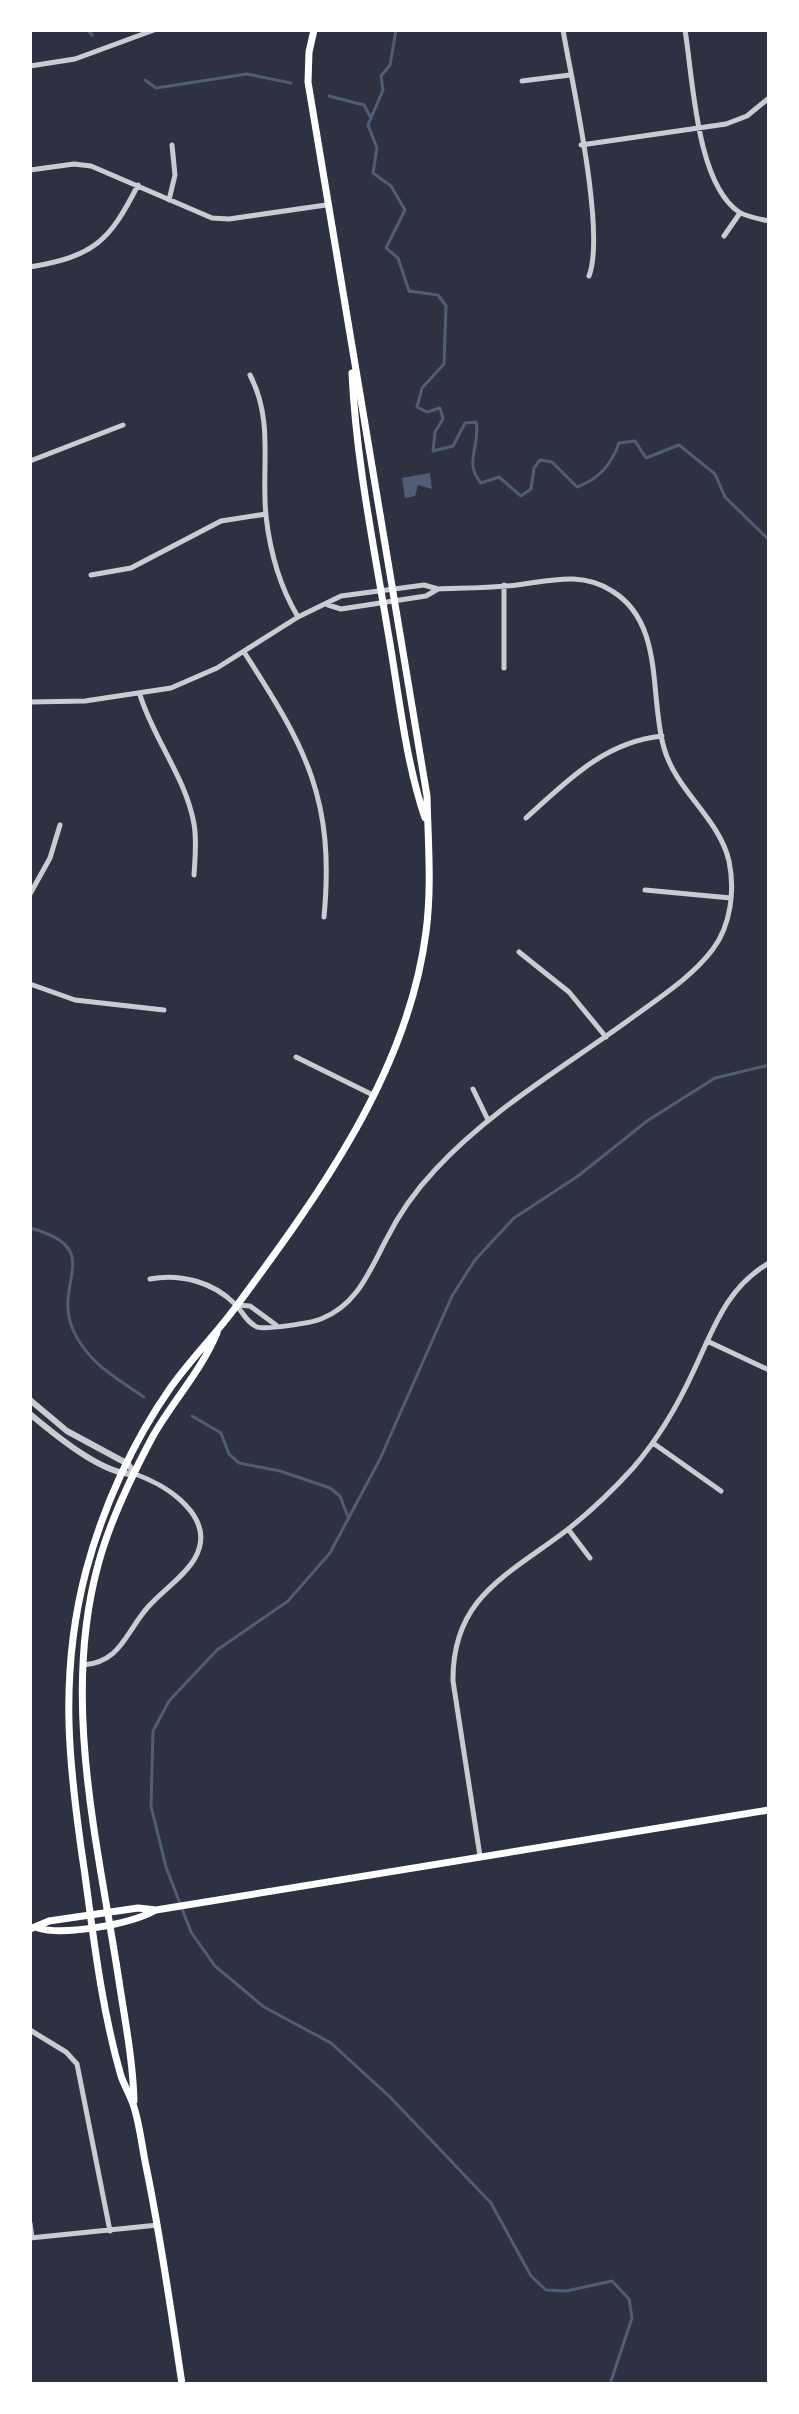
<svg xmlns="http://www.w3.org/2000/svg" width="799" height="2414" font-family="Inter,sans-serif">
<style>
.water{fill:#4f5d75}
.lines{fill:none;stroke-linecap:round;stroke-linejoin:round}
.stream{stroke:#4f5d75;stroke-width:3}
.minor{stroke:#caccd0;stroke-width:5}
.tertiary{stroke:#caccd0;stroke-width:6}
.secondary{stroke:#fff;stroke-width:7}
</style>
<rect width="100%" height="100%" fill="#2d3142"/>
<path class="water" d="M 430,473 L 432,489 L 418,485 L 415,496 L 405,498 L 402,478 Z"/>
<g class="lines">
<path class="stream" d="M 88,30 L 92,35
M 396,30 L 390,65 L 381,76 L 383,90 L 368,125 L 377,148 L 373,173 L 391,186 L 405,210 L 386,248 L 398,258 L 409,291 L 438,295 L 446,306 L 444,364 L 422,388 L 417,407 L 427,412 L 440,408 L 443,419 L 435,432 L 433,451 L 453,446 L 465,423 L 476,422 C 481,446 463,462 481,483 L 499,477 L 521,496 L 531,489 L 534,468 L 540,460 L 552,462 L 577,487 C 599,479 611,465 619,443 L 635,441 L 646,458 L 679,445 L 715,474 L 725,497 L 769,540
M 145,80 L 156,88 L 247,74 L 291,83
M 329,96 L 364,105 L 371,118
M 30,1228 C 107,1249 52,1281 73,1330 C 88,1363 116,1378 144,1397
M 192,1416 L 221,1433 L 229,1454 L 239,1463 L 280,1471 L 330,1488 L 340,1496 L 348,1517
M 610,2384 L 632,2318 L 629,2299 L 612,2281 L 566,2291 L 546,2290 L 531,2276 L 491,2203 L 391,2098 L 331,2043 L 264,2007 L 215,1966 L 191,1932 L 166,1867 L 151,1806 L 153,1731 L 169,1701 L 217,1650 L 288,1601 L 330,1553 L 380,1459 L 452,1296 L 475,1260 L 514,1218 L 578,1176 L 647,1121 L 715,1078 L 769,1065"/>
<path class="minor" d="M 563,30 C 572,83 606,232 589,276
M 685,30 C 693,78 696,183 739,212 C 747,217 760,219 769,221
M 30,66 L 75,59 L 154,30
M 522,81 L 570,75
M 581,145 L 726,124 L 747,116 L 769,98
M 30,170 L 74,164 L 91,166 L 212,218 L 229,219 L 326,205
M 169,200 L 175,175 L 172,145
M 724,236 L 740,213
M 30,267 C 94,256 109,242 138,185
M 250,375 C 274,421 261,467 266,516 C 270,552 280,587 298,617
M 30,461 L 123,425
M 91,575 L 131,568 L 221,521 L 266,514
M 504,585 L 504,668
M 328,605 L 341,609 L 426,596 L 438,589
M 244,652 C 306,748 335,799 324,917
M 140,695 C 154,740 186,778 194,824 C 197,840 195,858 194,875
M 30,702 L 85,701 L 171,688 L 217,668 L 298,617 L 341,596 L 424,585 L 438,589 C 464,588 491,588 517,585 C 550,581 581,571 612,591 C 665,623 649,697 664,748 C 676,791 719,818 729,861 C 735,890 731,925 713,949 C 692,977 660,997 633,1017 C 566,1066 491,1109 435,1170 C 416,1190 398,1216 386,1240 C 369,1272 357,1305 321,1319 C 311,1323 265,1330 257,1327 C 245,1321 244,1313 235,1304 C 213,1282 180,1273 150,1279
M 526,818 C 567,781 604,742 662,736
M 645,890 L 731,898
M 30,894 L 50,858 L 60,825
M 519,952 L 569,992 L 606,1037
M 30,984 L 75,1000 L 164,1010
M 296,1057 L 373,1095
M 473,1089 L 488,1120
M 237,1305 L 250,1306 L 276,1325
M 707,1341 L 769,1370
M 653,1443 L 721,1491
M 568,1529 L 590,1558
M 83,1665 C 121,1662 125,1633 148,1607 C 162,1591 185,1576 195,1558 C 218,1517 166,1485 135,1474
M 480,1856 L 453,1681 C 452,1597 508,1575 567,1530 C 590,1512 613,1490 633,1468 C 658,1439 678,1405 694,1370 C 714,1328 726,1288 769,1263
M 30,2030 L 66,2052 L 77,2064 L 110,2231
M 30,2223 L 32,2238
M 30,2238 L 158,2225"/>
<path class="tertiary" d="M 30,1400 L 67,1431 L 128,1464 L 135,1474
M 30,1414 C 54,1434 104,1476 135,1474"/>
<path class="secondary" d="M 352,373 C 356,460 374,547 388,632 C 399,694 405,759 425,818
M 38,1928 C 64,1936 130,1924 154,1911
M 30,1929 L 49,1921 L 138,1908 L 156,1910 L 769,1810
M 134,2101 C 133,2061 125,2021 119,1981 C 98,1844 61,1701 98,1565 C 110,1520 131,1477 153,1436 C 173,1401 201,1371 217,1333
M 182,2384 C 171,2311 161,2238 146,2166 C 142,2147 140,2126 134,2107 C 131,2097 125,2087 121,2076 C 102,2010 94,1942 85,1875 C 69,1769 58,1677 86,1571 C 103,1507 133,1441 171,1387 C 191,1359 215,1335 235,1308 C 318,1196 408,1073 426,932 C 432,886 428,842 427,796 L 308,82 L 309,52 L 314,30"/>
</g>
<rect width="799" height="2414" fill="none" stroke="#ffffff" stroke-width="64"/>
</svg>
